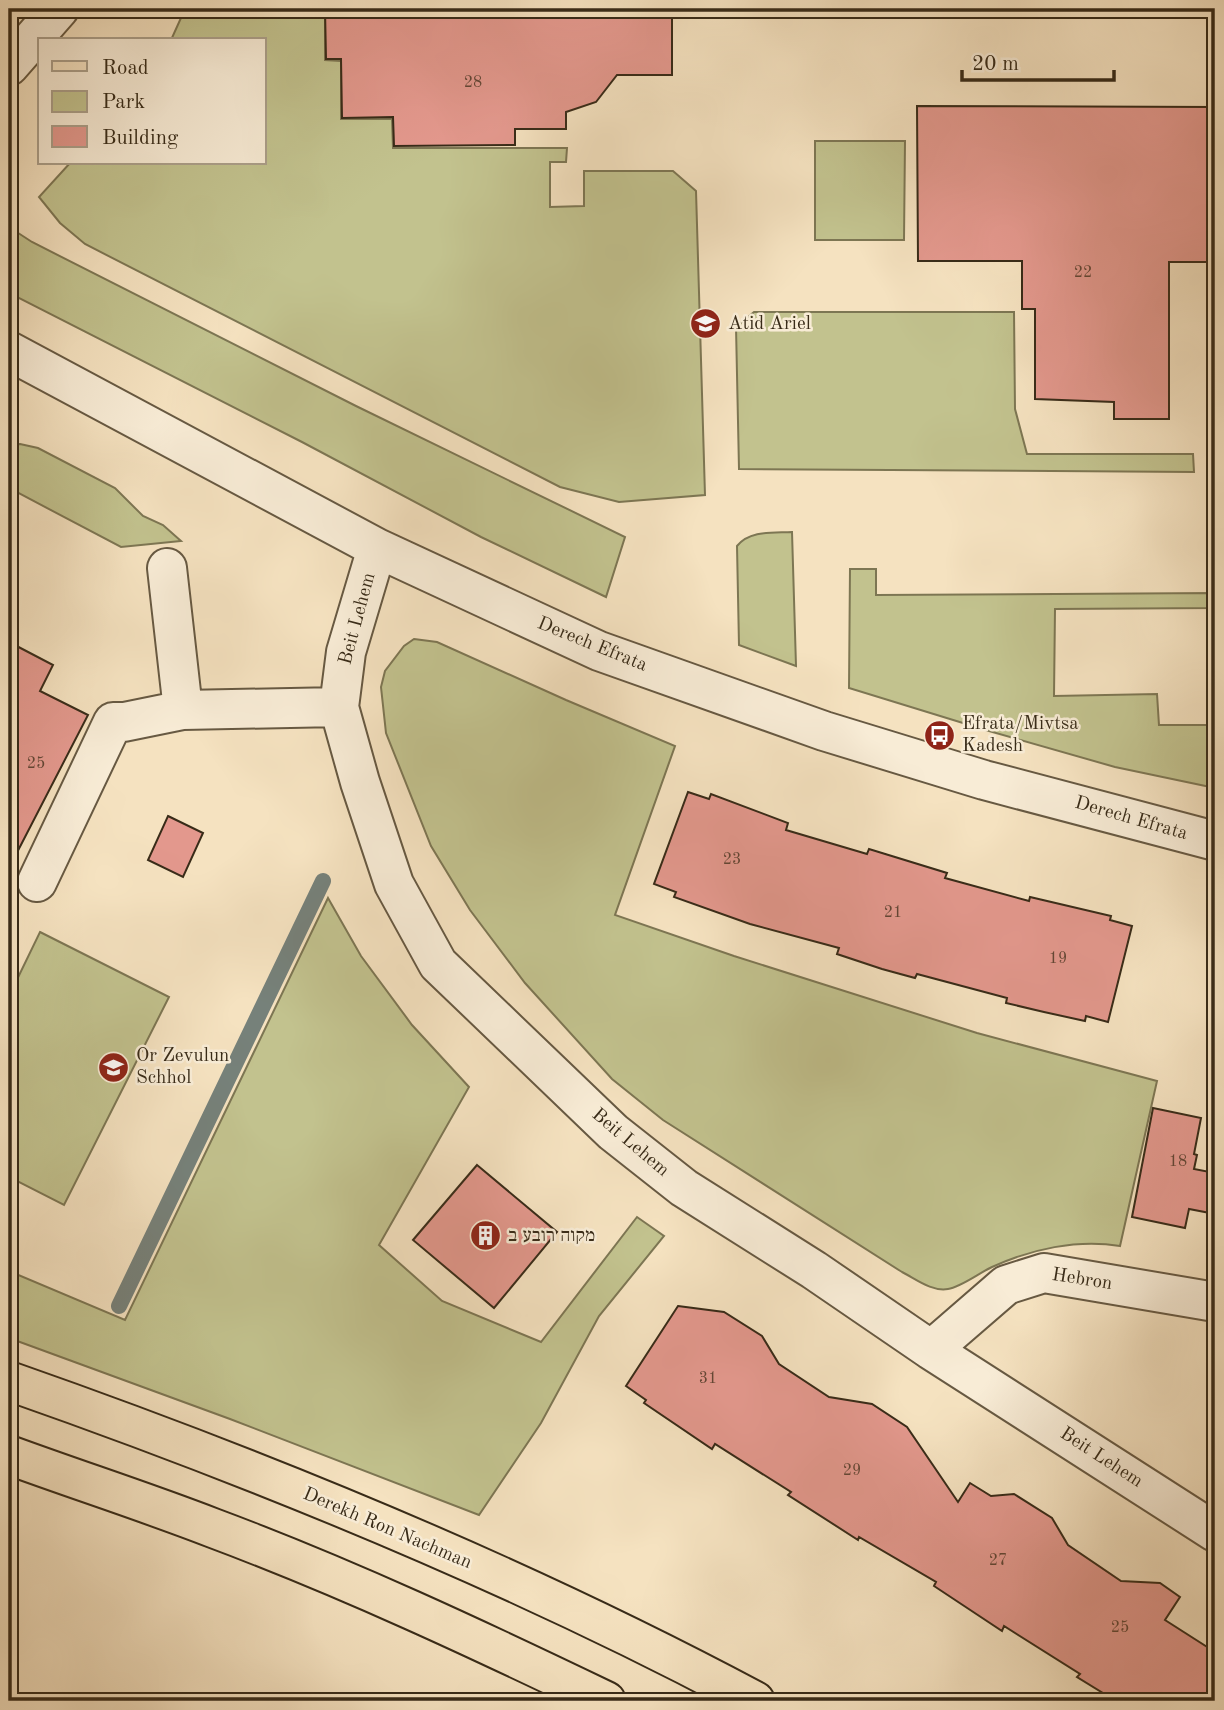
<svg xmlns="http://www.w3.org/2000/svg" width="1224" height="1710" font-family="'Old Standard TT','Frank Ruhl Libre',serif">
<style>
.green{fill:#c2c28e;stroke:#7d7653;stroke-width:2}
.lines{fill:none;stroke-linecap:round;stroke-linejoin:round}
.stream{stroke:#76817a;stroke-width:16}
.building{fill:#e3988d;stroke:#382b18;stroke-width:2}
.minor-casing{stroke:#675942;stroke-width:42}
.major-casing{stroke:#382b18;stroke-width:42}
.minor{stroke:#f8ecd6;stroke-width:38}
.major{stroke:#f5e2c0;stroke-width:38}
.labels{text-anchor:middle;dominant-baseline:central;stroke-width:5;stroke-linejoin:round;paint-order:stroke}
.number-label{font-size:16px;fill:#634635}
.poi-label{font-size:19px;fill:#382b18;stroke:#f8ecd6;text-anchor:start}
.street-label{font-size:19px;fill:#382b18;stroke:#f8ecd6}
</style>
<rect width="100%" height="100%" fill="#f5e2c0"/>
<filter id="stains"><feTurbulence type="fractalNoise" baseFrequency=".00286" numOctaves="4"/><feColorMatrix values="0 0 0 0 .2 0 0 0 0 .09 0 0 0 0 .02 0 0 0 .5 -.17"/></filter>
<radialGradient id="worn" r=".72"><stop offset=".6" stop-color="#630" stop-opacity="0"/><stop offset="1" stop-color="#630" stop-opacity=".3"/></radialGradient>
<path class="green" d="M 185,9 L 325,9 L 325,60 L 341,61 L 341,119 L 392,119 L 393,148 L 567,148 L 566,162 L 550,162 L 550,207 L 584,206 L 584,171 L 673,171 L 696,191 L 705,495 L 619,502 L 560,487 L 85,244 L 60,223 L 39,197 L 70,163 L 264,163 L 264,40 L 171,40 Z
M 815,141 L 905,141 L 904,240 L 815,240 Z
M 9,227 L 32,242 L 356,406 L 625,537 L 606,597 L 481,537 L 302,442 L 9,293 Z
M 754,312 L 1014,312 L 1015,409 L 1027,454 L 1193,454 L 1194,472 L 739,469 L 736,327 Z
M 20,444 L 38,448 L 115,488 L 143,516 L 163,525 L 181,541 L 121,547 L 9,488 L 9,445 Z
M 792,532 L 796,666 L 739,645 L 737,546 C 750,530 773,533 792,532 Z
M 850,569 L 876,569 L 876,595 L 1215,593 L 1215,608 L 1055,609 L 1054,696 L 1157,694 L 1159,725 L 1215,725 L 1215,788 L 1115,767 L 989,731 L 849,688 Z
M 414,639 L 437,642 L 566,700 L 675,746 L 615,915 L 734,956 L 977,1033 L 1157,1081 L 1120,1246 C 1077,1239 1031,1249 992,1267 C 979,1273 961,1287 948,1289 C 932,1292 916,1279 902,1272 L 663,1120 L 612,1079 L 525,983 L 470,910 L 431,846 L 386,733 L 381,687 L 385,671 L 404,646 Z
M 328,898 L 361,956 L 412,1025 L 469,1087 L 379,1245 L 442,1301 L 541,1342 L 637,1217 L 664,1236 L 599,1316 L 541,1423 L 479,1515 L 230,1419 L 9,1338 L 9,1271 L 125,1320 Z
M 40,932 L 169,997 L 64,1205 L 9,1177 L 9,996 Z"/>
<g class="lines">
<path class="stream" d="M 119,1306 L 323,881"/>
</g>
<path class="building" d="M 325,9 L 672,9 L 672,75 L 617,75 L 596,102 L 566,112 L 566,129 L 515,129 L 515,145 L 394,146 L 393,117 L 342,118 L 341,59 L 326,59 Z
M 917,106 L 1215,107 L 1215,262 L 1169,262 L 1169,419 L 1114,419 L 1114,402 L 1035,399 L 1035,309 L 1022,309 L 1022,261 L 918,261 Z
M 9,642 L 53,665 L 40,691 L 88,715 L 9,868 Z
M 688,792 L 709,799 L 711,794 L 788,823 L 786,830 L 867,854 L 869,849 L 947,873 L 945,878 L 1029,901 L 1030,897 L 1111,916 L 1110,920 L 1132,926 L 1108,1022 L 1086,1016 L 1085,1021 L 1044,1012 L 1006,1003 L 1007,998 L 917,974 L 915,978 L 882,969 L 837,954 L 839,948 L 750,924 L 674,897 L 676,892 L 654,884 Z
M 168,816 L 203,833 L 183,877 L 148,860 Z
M 1153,1108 L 1201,1118 L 1194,1154 L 1197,1155 L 1194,1169 L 1215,1173 L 1215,1214 L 1189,1209 L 1185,1228 L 1132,1217 Z
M 477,1165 L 557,1232 L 494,1308 L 413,1240 Z
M 678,1306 L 724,1312 L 762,1336 L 779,1364 L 829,1397 L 872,1404 L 907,1427 L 958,1502 L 970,1483 L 991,1496 L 1014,1494 L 1052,1518 L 1068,1545 L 1121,1581 L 1160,1583 L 1180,1597 L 1165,1620 L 1215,1652 L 1215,1701 L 1116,1701 L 1077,1677 L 1080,1674 L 1004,1626 L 1002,1631 L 934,1586 L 936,1582 L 859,1537 L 858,1540 L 788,1495 L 791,1492 L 715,1444 L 712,1449 L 644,1403 L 646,1400 L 626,1386 Z"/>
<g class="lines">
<defs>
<path id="minor" d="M 9,66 L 59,9
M 9,351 L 377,548 L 599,651 L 824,731 L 984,780 L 1215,841
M 377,548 L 346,652 L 339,707 L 360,782 L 394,884 L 438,964 L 613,1132 L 684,1188 L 814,1270 L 931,1350 L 1215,1532
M 167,568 L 183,710
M 37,882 L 113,722 L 124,722 L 183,710 L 339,707
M 931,1350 L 1006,1285 L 1044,1273 L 1215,1302"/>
<path id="major" d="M 9,1381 C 263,1470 517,1574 755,1701
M 9,1455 C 77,1480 146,1502 213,1528 C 347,1578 477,1639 606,1701"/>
</defs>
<use href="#minor" class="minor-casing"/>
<use href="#major" class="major-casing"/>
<use href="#minor" class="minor"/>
<use href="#major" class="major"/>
</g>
<defs>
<symbol id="school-disc" viewBox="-11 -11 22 22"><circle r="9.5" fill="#8f2418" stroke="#f8ecd6"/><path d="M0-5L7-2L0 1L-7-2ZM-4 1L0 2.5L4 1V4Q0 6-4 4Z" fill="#fff"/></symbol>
<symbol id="bus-disc" viewBox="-11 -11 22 22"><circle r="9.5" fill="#8f2418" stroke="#f8ecd6"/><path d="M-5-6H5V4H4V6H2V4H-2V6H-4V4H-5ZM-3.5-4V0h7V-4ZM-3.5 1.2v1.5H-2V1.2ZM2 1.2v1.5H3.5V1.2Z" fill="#fff"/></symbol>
<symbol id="building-disc" viewBox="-11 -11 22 22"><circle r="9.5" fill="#8f2418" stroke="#f8ecd6"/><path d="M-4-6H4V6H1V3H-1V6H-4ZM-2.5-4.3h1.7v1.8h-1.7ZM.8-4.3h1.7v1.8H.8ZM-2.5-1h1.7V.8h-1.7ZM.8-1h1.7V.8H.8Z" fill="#fff"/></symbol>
</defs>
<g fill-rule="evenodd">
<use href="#school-disc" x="688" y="306" width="35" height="35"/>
<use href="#bus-disc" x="922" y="718" width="35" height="35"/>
<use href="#school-disc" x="96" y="1050" width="35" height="35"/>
<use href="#building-disc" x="468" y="1218" width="35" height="35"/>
</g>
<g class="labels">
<g class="number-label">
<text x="473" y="83">28</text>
<text x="1083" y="273">22</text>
<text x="36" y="764">25</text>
<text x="732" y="860">23</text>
<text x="893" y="913">21</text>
<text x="1058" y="959">19</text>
<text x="1178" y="1162">18</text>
<text x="708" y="1379">31</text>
<text x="852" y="1471">29</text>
<text x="998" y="1561">27</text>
<text x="1120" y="1628">25</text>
</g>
<g class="poi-label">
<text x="728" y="324">Atid Ariel</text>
<text x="962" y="724">Efrata/Mivtsa<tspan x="962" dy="22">Kadesh</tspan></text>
<text x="136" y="1056">Or Zevulun<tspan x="136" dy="22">Schhol</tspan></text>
<text x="508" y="1236">מקוה רובע ב</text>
</g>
<g class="street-label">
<text transform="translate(358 619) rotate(-75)">Beit Lehem</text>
<text transform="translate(592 645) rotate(22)">Derech Efrata</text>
<text transform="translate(1131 819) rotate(16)">Derech Efrata</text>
<text transform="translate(630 1143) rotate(40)">Beit Lehem</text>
<text transform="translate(1082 1280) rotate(9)">Hebron</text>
<text transform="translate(1101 1458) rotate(33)">Beit Lehem</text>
<text transform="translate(387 1529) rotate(23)">Derekh Ron Nachman</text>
</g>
</g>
<rect width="1224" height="1710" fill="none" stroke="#f5e2c0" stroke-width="35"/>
<rect x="10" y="10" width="1203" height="1689" fill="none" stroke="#382b18" stroke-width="3.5"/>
<rect x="18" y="18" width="1189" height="1675" fill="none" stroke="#382b18" stroke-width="2"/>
<rect x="38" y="38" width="228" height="126" fill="#f8ecd6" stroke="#ab9f8a" stroke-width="2"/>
<rect x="52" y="61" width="35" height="10" fill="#f5e2c0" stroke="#ab9f8a" stroke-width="2"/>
<text x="102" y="74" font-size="21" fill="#382b18">Road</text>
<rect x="52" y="91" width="35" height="21" fill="#c2c28e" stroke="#ab9f8a" stroke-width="2"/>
<text x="102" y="108" font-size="21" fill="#382b18">Park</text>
<rect x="52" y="126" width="35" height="21" fill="#e3988d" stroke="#ab9f8a" stroke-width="2"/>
<text x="102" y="144" font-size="21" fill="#382b18">Building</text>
<path d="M962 70v10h152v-10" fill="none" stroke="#382b18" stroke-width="3.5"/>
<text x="972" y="70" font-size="21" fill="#382b18" stroke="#f8ecd6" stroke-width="5" paint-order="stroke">20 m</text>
<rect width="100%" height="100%" filter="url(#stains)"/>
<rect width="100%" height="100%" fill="url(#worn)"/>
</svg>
